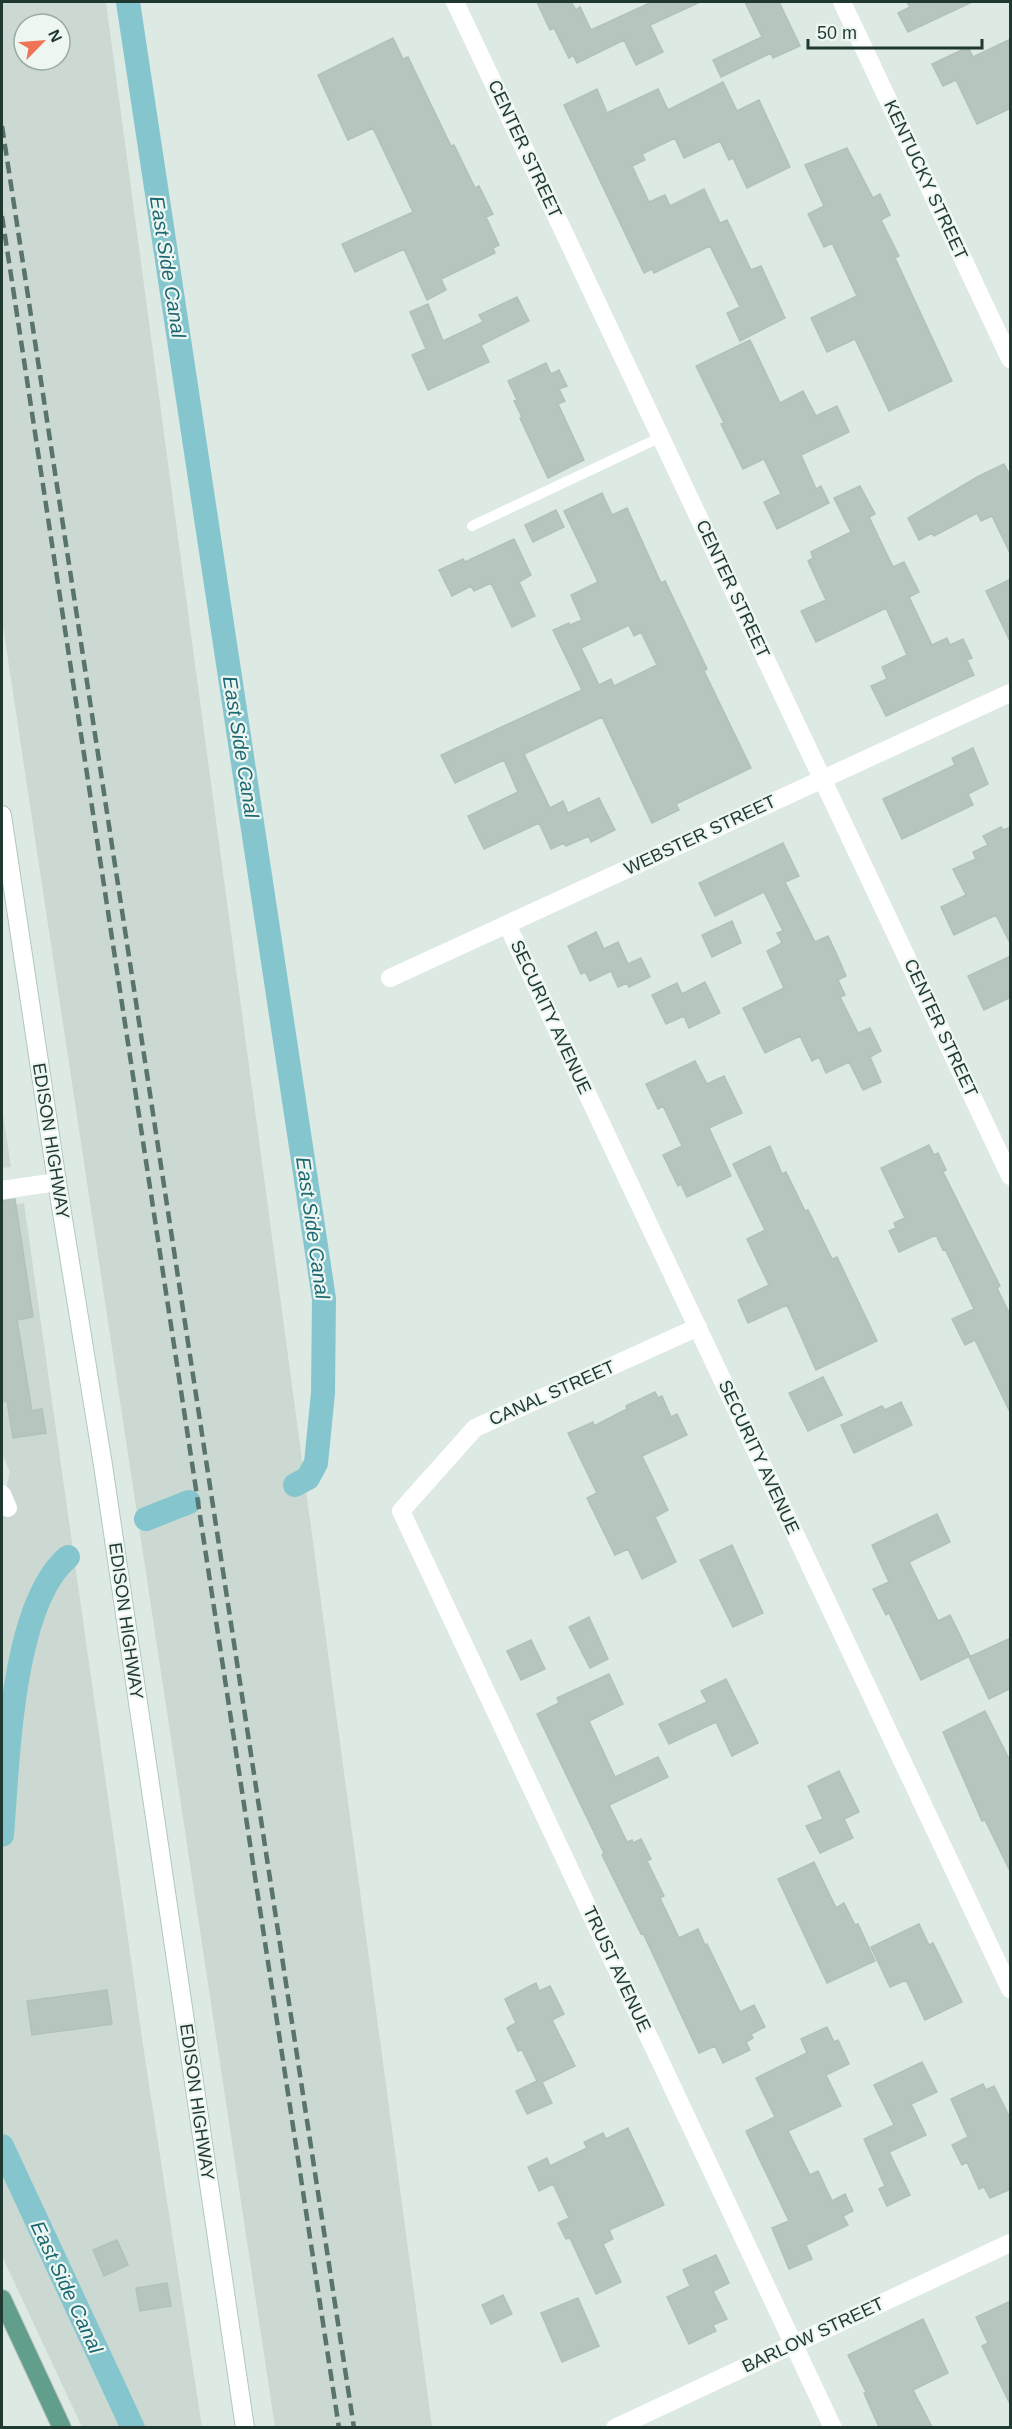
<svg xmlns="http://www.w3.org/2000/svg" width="1012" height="2429" font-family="Arial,sans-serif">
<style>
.built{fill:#ccd9d2;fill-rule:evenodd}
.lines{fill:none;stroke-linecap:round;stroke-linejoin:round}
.canal{stroke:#85c6ce;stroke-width:24}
.building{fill:#b6c6bf;stroke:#b0c2ba;stroke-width:1.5;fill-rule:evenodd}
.secondary-casing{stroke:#b1c8bf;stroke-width:20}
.primary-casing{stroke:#bcc3c1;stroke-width:20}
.lane{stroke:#fff;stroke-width:10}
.street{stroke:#fff;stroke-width:18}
.secondary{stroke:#fff;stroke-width:18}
.primary{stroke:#629e8c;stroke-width:18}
.rail{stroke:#59746c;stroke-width:4.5;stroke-dasharray:12 6;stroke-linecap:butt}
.labels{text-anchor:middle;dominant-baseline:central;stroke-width:4.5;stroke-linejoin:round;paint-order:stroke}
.street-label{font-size:18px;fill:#1f3830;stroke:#edf6f1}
.water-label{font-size:20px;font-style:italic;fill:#1c6872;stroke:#edf6f1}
</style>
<rect width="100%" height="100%" fill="#dde9e3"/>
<path class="built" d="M 2,2 L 106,2 L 432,2427 L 275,2427 L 2,620 ZM 24,24 L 60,24 L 60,60 L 24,60 Z
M 2,1107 L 11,1167 L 2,1168 Z
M 24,1203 L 144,2052 L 202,2427 L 82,2427 L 2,2256 L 2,1506 L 10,1472 L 2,1454 L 2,1207 Z"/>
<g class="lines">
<path class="canal" d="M 128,2 L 324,1299 L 323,1393 L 316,1463 L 308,1478 L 295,1485
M 146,1519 L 189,1502
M 2,1835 C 8,1763 11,1605 68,1557
M 2,2146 L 133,2428"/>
</g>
<path class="building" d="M 537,2 L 571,2 L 576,10 L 580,7 L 591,30 L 652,2 L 700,2 L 650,25 L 663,52 L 636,65 L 624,40 L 577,63 L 573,55 L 569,58 L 554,28 L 550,30 Z
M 745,2 L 779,2 L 800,46 L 773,58 L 771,53 L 721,77 L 713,60 L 762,37 Z
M 907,2 L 972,2 L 908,32 L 898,13 L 910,7 Z
M 393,38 L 403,59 L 408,57 L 451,146 L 454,145 L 475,188 L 479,186 L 493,214 L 486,217 L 499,245 L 493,248 L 495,253 L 441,279 L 446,290 L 427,300 L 404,249 L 355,272 L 342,244 L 413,212 L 373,128 L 348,140 L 318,75 Z
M 1011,39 L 1011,108 L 977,124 L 956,80 L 943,86 L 932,64 L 968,47 L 973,57 Z
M 723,82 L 737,111 L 759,100 L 790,167 L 747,188 L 733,158 L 729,160 L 720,141 L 684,158 L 675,138 L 642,154 L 645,160 L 632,166 L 649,202 L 665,195 L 670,206 L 704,189 L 720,223 L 727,220 L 751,270 L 761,266 L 785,318 L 740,341 L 727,313 L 740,307 L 710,246 L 654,273 L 652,269 L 644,273 L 564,105 L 597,89 L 607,113 L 658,89 L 668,110 Z
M 847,148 L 873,198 L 880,194 L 890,215 L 881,220 L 899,256 L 895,258 L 952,381 L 889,411 L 855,339 L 827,352 L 811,318 L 857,296 L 832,243 L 824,247 L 808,214 L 824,206 L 805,165 Z
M 517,297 L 529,321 L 481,345 L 489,362 L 428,390 L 412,355 L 426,349 L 410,312 L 428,304 L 443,341 L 483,322 L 479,315 Z
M 750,340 L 780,403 L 803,391 L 816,416 L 837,406 L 849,432 L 801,455 L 816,489 L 821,486 L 829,503 L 777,529 L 764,502 L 781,494 L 764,459 L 743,469 L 721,424 L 724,423 L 696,366 Z
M 546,363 L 551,374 L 559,370 L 567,386 L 559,389 L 565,401 L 558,404 L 584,460 L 548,478 L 520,418 L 522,417 L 514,401 L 517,400 L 508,381 Z
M 1004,464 L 1011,477 L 1011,555 L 992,516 L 981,521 L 977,513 L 934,536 L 932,533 L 919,540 L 908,518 L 979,476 Z
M 860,486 L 875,514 L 869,517 L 893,567 L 904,562 L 919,592 L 909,597 L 932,645 L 947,638 L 950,645 L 963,639 L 972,658 L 967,660 L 974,675 L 886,716 L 871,686 L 887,679 L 882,667 L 907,655 L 886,608 L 816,642 L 801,611 L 826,600 L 808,561 L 813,558 L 811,552 L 851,532 L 834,498 Z
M 602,493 L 612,515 L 627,508 L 661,583 L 665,581 L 707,669 L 704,671 L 751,768 L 676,804 L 679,810 L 652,823 L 602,717 L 524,754 L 550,808 L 563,801 L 568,813 L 599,798 L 615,830 L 591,842 L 589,836 L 566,846 L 564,843 L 551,849 L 539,823 L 484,849 L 468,816 L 518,792 L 504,760 L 455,783 L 441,755 L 582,690 L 553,630 L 569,623 L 570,625 L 582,620 L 571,595 L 598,582 L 564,511 ZM 629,625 L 634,636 L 641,632 L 657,665 L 614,686 L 611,679 L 599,685 L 581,648 Z
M 556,510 L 564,527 L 533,542 L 525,525 Z
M 514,539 L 531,575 L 519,582 L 535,616 L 512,627 L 491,583 L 474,591 L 471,586 L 452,596 L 439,570 L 463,559 L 465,562 Z
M 1011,579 L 1011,643 L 986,591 Z
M 973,748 L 988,784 L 968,794 L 973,805 L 902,839 L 883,799 L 955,765 L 952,758 Z
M 1001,827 L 1003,830 L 1011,827 L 1011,945 L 996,915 L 954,935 L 941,907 L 966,895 L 953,869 L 976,859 L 973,852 L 988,845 L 983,836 Z
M 783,843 L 799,876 L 785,882 L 815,942 L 828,936 L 837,955 L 846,976 L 838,980 L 845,995 L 840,997 L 858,1033 L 870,1028 L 881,1051 L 870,1057 L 881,1082 L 863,1090 L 849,1062 L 826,1073 L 819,1057 L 812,1061 L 800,1036 L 765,1053 L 743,1008 L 784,988 L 767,951 L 782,943 L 777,933 L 783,931 L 764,892 L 715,916 L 699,883 Z
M 732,921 L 741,943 L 712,957 L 702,935 Z
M 596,932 L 604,949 L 618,942 L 628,964 L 641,958 L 650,977 L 629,987 L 627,983 L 618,987 L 611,971 L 590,981 L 585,972 L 581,974 L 568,946 Z
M 1011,956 L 1011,997 L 984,1010 L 968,976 Z
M 705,982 L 720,1013 L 689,1028 L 684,1016 L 666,1024 L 652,995 L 677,983 L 682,994 Z
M 695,1061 L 707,1084 L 724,1076 L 742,1113 L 709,1128 L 731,1176 L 687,1197 L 681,1184 L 678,1186 L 663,1155 L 682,1146 L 663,1106 L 658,1109 L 646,1084 Z
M 929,1145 L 934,1155 L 938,1153 L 946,1170 L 943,1172 L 1000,1286 L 997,1288 L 1011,1317 L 1011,1414 L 975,1340 L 965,1345 L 952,1319 L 974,1309 L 945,1249 L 943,1250 L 936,1235 L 899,1252 L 889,1231 L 896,1228 L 894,1223 L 905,1218 L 881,1168 Z
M 770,1146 L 782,1174 L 786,1172 L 805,1211 L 808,1210 L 832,1259 L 837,1257 L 877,1341 L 816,1370 L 787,1305 L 748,1323 L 738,1300 L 769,1285 L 747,1239 L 765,1230 L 733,1164 Z
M 15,1199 L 33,1317 L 17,1320 L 32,1411 L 42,1409 L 46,1433 L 13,1438 L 7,1401 L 2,1402 L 2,1201 Z
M 823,1377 L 842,1415 L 808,1431 L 789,1393 Z
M 655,1392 L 658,1398 L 662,1396 L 671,1417 L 677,1414 L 687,1435 L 642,1456 L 668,1510 L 655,1517 L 676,1562 L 642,1579 L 628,1549 L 615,1555 L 587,1498 L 597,1493 L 568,1433 L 593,1422 L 594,1426 L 627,1409 L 626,1406 Z
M 901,1402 L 912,1425 L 854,1453 L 841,1425 L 882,1406 L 885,1410 Z
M 937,1514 L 950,1542 L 909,1562 L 938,1621 L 950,1615 L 970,1656 L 921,1680 L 889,1613 L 886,1615 L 873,1589 L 889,1582 L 872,1545 Z
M 732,1545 L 763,1613 L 733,1627 L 700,1560 Z
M 589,1617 L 608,1659 L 590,1668 L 569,1627 Z
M 1011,1638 L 1011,1688 L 989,1699 L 969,1657 Z
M 531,1640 L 545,1669 L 521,1680 L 507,1651 Z
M 609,1674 L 623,1704 L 589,1721 L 615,1777 L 658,1757 L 668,1777 L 609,1805 L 627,1842 L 632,1840 L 633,1843 L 641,1839 L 651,1859 L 647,1861 L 664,1896 L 660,1898 L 679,1938 L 698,1929 L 705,1945 L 707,1944 L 740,2012 L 754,2005 L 765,2027 L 751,2034 L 753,2038 L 746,2042 L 750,2050 L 723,2063 L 715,2046 L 699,2053 L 643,1933 L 641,1934 L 602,1855 L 604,1853 L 537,1714 L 559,1703 L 557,1698 Z
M 726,1679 L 758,1743 L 732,1756 L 716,1722 L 669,1744 L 659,1724 L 707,1702 L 701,1691 Z
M 985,1711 L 1011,1763 L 1011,1873 L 985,1820 L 982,1821 L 943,1732 Z
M 839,1771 L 859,1812 L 844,1819 L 853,1838 L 820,1853 L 806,1826 L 823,1819 L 808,1786 Z
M 814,1862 L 836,1908 L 844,1903 L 855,1925 L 858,1924 L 875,1961 L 827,1983 L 778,1879 Z
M 919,1924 L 929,1945 L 933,1943 L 962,2002 L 925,2020 L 906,1980 L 890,1987 L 871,1947 Z
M 536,1983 L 539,1991 L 550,1986 L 564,2014 L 552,2020 L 575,2066 L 542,2082 L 552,2103 L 527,2114 L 516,2091 L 537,2081 L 522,2050 L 518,2051 L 507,2028 L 516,2023 L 505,1999 Z
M 107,1990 L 112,2024 L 32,2035 L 27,2001 Z
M 827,2027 L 834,2042 L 838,2040 L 849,2064 L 826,2075 L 841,2106 L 788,2131 L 810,2175 L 818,2171 L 832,2201 L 845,2194 L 853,2211 L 843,2216 L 848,2225 L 806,2245 L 812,2259 L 789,2269 L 772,2228 L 789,2221 L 746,2131 L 775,2117 L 756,2078 L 807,2053 L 801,2039 Z
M 922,2062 L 937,2092 L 911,2104 L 926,2135 L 889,2152 L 910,2195 L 887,2206 L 879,2189 L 885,2186 L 864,2139 L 894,2125 L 874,2085 Z
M 983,2084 L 986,2090 L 994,2086 L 1011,2120 L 1011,2189 L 990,2198 L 984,2187 L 979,2189 L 967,2162 L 962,2165 L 952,2145 L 968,2137 L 951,2099 Z
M 628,2128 L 664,2205 L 609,2230 L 613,2239 L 603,2244 L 621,2282 L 596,2294 L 570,2238 L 566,2239 L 558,2223 L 569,2218 L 553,2184 L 539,2191 L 528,2167 L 547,2158 L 550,2166 L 587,2148 L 584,2142 L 603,2133 L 606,2139 Z
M 117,2240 L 128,2265 L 104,2276 L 93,2250 Z
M 716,2255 L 729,2283 L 713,2291 L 727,2319 L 713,2325 L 716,2331 L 689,2344 L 667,2297 L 690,2286 L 683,2270 Z
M 167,2283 L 171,2306 L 140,2311 L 136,2288 Z
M 503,2295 L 512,2314 L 491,2324 L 482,2305 Z
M 578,2298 L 599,2346 L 562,2362 L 541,2313 Z
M 1011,2301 L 1011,2406 L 982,2346 L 988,2343 L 976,2317 Z
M 923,2319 L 948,2373 L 913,2390 L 932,2427 L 879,2427 L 864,2393 L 866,2392 L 848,2355 Z"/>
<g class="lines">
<defs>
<path id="secondary" d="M 2,815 L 57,1182 L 103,1465 L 245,2428"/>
<path id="primary" d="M 2,2299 L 62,2428"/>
</defs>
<use href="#secondary" class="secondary-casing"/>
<use href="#primary" class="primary-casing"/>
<path class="lane" d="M 472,526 L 661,437"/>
<path class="street" d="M 455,2 L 1010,1176
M 842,2 L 1010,359
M 507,924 L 1010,1989
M 390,978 L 1010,693
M 2,1190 L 57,1182
M 698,1327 L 475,1428 L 401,1511 L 833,2428
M 2,1494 L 8,1508
M 615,2428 L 1010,2243"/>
<use href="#secondary" class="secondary"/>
<use href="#primary" class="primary"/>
<path class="rail" d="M 2,126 L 354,2428
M 2,216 L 339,2428"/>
</g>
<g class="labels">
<g class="street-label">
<text transform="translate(525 149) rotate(65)">CENTER STREET</text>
<text transform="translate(926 180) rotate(65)">KENTUCKY STREET</text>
<text transform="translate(733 589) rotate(65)">CENTER STREET</text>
<text transform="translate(700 835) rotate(-25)">WEBSTER STREET</text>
<text transform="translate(551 1017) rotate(65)">SECURITY AVENUE</text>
<text transform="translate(941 1028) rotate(65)">CENTER STREET</text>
<text transform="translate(51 1141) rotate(81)">EDISON HIGHWAY</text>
<text transform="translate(552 1393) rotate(-24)">CANAL STREET</text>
<text transform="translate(759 1457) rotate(65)">SECURITY AVENUE</text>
<text transform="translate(126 1621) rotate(82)">EDISON HIGHWAY</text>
<text transform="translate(617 1969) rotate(65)">TRUST AVENUE</text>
<text transform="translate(197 2102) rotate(82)">EDISON HIGHWAY</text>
<text transform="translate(813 2335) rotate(-25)">BARLOW STREET</text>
</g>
<g class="water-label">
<text transform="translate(168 267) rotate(81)">East Side Canal</text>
<text transform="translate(241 747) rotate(81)">East Side Canal</text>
<text transform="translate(313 1228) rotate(82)">East Side Canal</text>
<text transform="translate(67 2287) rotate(65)">East Side Canal</text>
</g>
</g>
<rect width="1012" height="2429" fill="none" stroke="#1f3830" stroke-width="6"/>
<g transform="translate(42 42) rotate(65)"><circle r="28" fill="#edf6f1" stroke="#9baaa4" stroke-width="1.5"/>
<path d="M0-4.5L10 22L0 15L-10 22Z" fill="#ef7455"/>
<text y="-9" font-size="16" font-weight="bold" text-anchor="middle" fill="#1f3830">N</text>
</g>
<path d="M808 39v9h174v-9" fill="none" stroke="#1f3830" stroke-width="3"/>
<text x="817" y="39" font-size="18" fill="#1f3830" stroke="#edf6f1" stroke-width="4.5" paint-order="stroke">50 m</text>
</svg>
